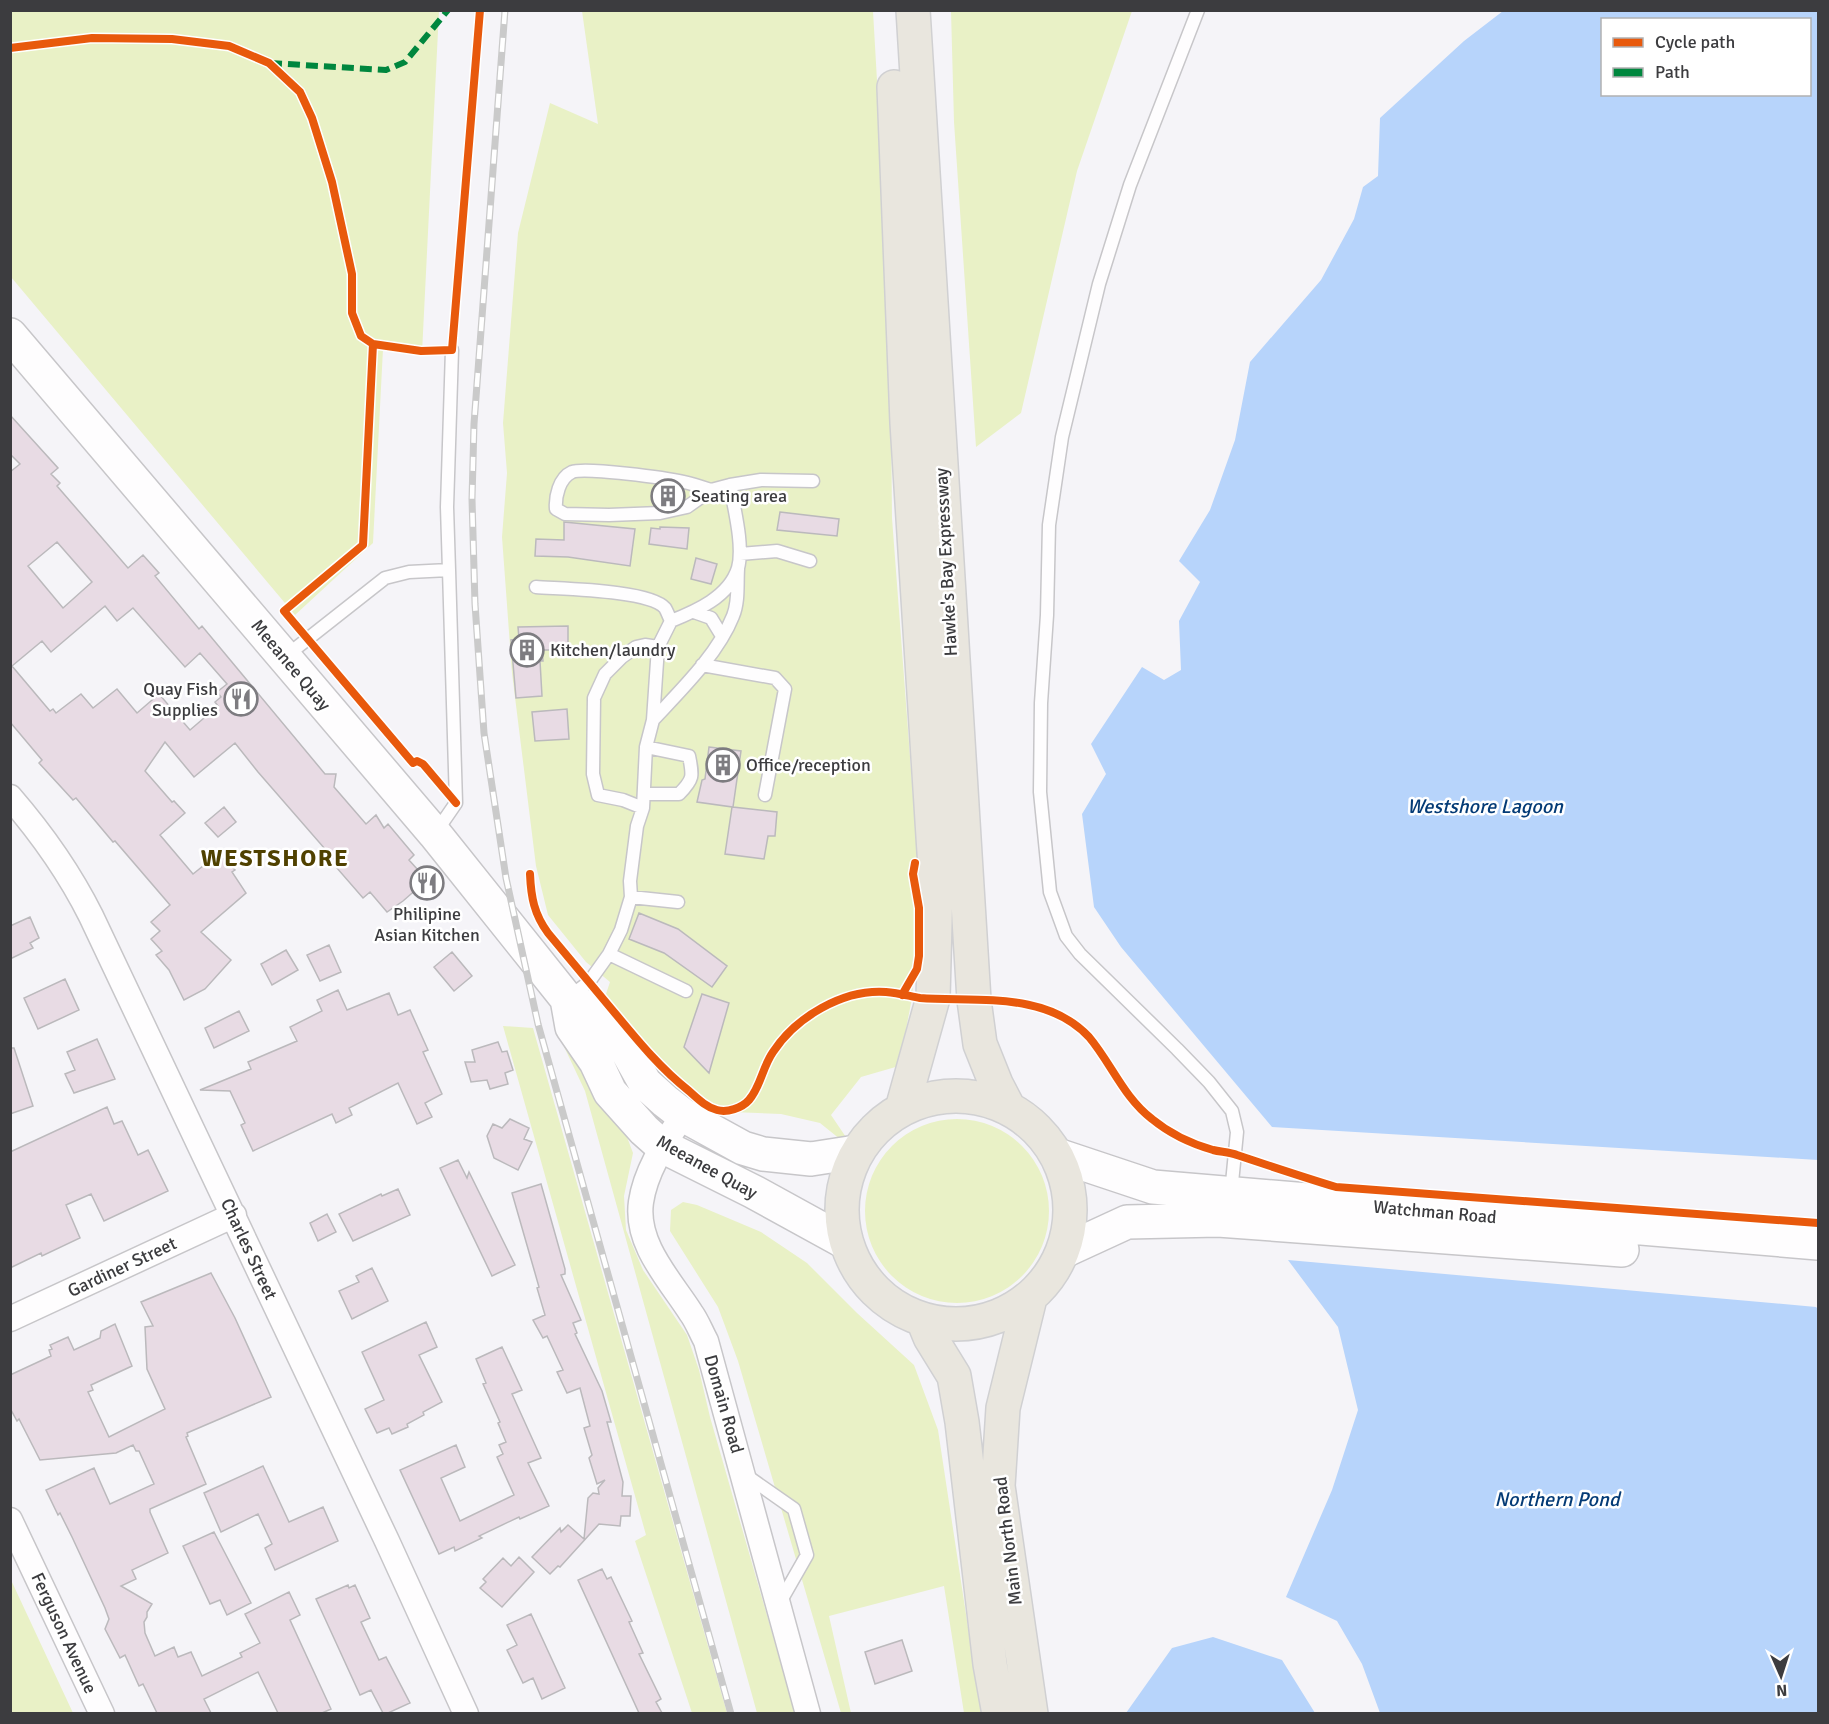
<svg xmlns="http://www.w3.org/2000/svg" width="1829" height="1724" font-family="Signika,sans-serif">
<style>
.green{fill:#e9f1c6}
.water{fill:#b7d4fb;fill-rule:evenodd}
.building{fill:#e8dbe4;stroke:#bbb9bc;stroke-width:1.5;fill-rule:evenodd}
.lines{fill:none;stroke-linecap:round;stroke-linejoin:round}
.lane-casing{stroke:#c7c6c9;stroke-width:15}
.street-casing{stroke:#c7c6c9;stroke-width:27}
.secondary-casing{stroke:#c7c6c9;stroke-width:36}
.highway-casing{stroke:#d0d0d2;stroke-width:36}
.lane{stroke:#fefdfe;stroke-width:12}
.street{stroke:#fefdfe;stroke-width:24}
.secondary{stroke:#fefdfe;stroke-width:33}
.highway{stroke:#e9e6de;stroke-width:33}
.rail-casing{stroke:#cacaca;stroke-width:7}
.rail{stroke:#fff;stroke-width:4.5;stroke-dasharray:14;stroke-linecap:butt}
.quiet{stroke:#00873e;stroke-width:6;stroke-dasharray:12 6;stroke-linecap:butt}
.cycleway-casing{stroke:#fff;stroke-width:11}
.cycleway{stroke:#e8590c;stroke-width:8}
.labels{text-anchor:middle;dominant-baseline:central;stroke-width:5;stroke-linejoin:round;paint-order:stroke}
.poi-label{font-size:18px;fill:#3c3c3f;stroke:#fff;text-anchor:start}
.street-label{font-size:18px;fill:#3c3c3f;stroke:#fff}
.water-label{font-size:20px;font-style:italic;fill:#043b76;stroke:#fff}
.district-label{font-size:24px;font-weight:bold;letter-spacing:1.5px;fill:#504100;stroke:#fff}
</style>
<rect width="100%" height="100%" fill="#f5f4f8"/>
<path class="green" d="M 10,11 L 439,11 L 422,353 L 383,349 L 373,543 L 295,615 L 11,277 Z
M 582,11 L 873,11 L 890,307 L 892,518 L 920,889 L 912,998 L 899,1066 L 861,1077 L 831,1115 L 856,1152 L 820,1123 L 781,1114 L 732,1112 L 718,1118 L 679,1085 L 605,997 L 610,982 L 586,962 L 548,915 L 536,866 L 512,673 L 502,537 L 507,473 L 503,423 L 518,233 L 550,103 L 598,124 Z
M 951,11 L 1132,11 L 1077,171 L 1021,413 L 976,447 L 954,122 Z
M 503,1026 L 533,1028 L 727,1713 L 692,1713 L 635,1541 L 646,1535 Z
M 559,1036 L 628,1113 L 627,1137 L 633,1153 L 624,1196 L 626,1230 L 643,1270 L 687,1335 L 699,1370 L 710,1417 L 795,1713 L 757,1713 L 585,1091 Z
M865 1211a92 92 0 1 1 184 0a92 92 0 1 1-184 0Z
M 683,1202 L 697,1205 L 761,1232 L 807,1263 L 857,1313 L 914,1365 L 938,1430 L 981,1713 L 964,1713 L 944,1586 L 829,1616 L 851,1713 L 841,1713 L 738,1361 L 718,1307 L 670,1231 L 671,1210 Z
M 11,1580 L 73,1713 L 11,1713 Z"/>
<path class="water" d="M 1503,11 L 1818,11 L 1818,1160 L 1272,1127 L 1121,947 L 1094,907 L 1082,814 L 1106,774 L 1091,744 L 1142,667 L 1164,680 L 1181,670 L 1179,621 L 1200,582 L 1179,561 L 1210,510 L 1235,440 L 1250,362 L 1321,280 L 1354,219 L 1363,187 L 1378,176 L 1380,118 L 1464,41 ZM 1602,20 L 1810,20 L 1810,94 L 1602,94 Z
M 1288,1260 L 1816,1307 L 1818,1309 L 1818,1713 L 1380,1713 L 1362,1664 L 1337,1621 L 1286,1597 L 1332,1490 L 1358,1410 L 1338,1327 Z
M 1213,1637 L 1282,1660 L 1315,1713 L 1126,1713 L 1172,1648 Z"/>
<path class="building" d="M 10,415 L 58,468 L 51,474 L 60,483 L 57,486 L 128,568 L 143,555 L 159,573 L 155,576 L 199,629 L 202,626 L 325,774 L 336,774 L 334,787 L 366,824 L 376,815 L 384,828 L 388,824 L 414,855 L 409,860 L 427,880 L 403,901 L 387,912 L 370,892 L 363,898 L 336,867 L 339,865 L 258,772 L 235,743 L 194,777 L 165,742 L 145,771 L 172,802 L 174,801 L 185,813 L 160,835 L 193,874 L 218,854 L 235,870 L 232,872 L 246,893 L 201,932 L 231,960 L 205,989 L 184,1000 L 169,970 L 156,955 L 162,951 L 151,939 L 160,931 L 151,922 L 170,905 L 115,841 L 113,842 L 76,798 L 73,800 L 39,763 L 42,760 L 10,722 L 10,472 L 20,464 L 10,454 ZM 57,542 L 92,582 L 63,608 L 28,566 ZM 105,606 L 117,621 L 133,608 L 185,667 L 200,653 L 227,684 L 217,692 L 221,697 L 215,702 L 218,706 L 190,730 L 159,694 L 137,713 L 117,689 L 93,708 L 81,694 L 56,713 L 53,709 L 50,711 L 12,666 L 42,641 L 51,652 Z
M 780,512 L 839,519 L 837,536 L 777,530 Z
M 564,522 L 635,529 L 630,566 L 568,557 L 535,556 L 536,539 L 564,540 Z
M 660,527 L 689,528 L 687,549 L 649,544 L 651,528 L 660,529 Z
M 696,558 L 717,564 L 711,584 L 691,579 Z
M 568,626 L 568,650 L 542,650 L 543,661 L 540,661 L 542,696 L 516,698 L 511,640 L 519,639 L 518,627 Z
M 567,709 L 569,739 L 535,741 L 532,712 Z
M 709,747 L 741,751 L 733,807 L 777,812 L 775,836 L 768,836 L 764,859 L 725,854 L 732,807 L 697,802 L 702,780 L 705,779 Z
M 224,807 L 236,822 L 218,837 L 205,823 Z
M 639,913 L 678,929 L 727,966 L 712,987 L 664,953 L 629,939 Z
M 30,917 L 39,938 L 30,943 L 33,948 L 10,959 L 10,926 Z
M 329,945 L 341,972 L 320,981 L 307,955 Z
M 286,950 L 298,970 L 272,985 L 261,964 Z
M 452,952 L 472,976 L 454,991 L 434,967 Z
M 65,979 L 79,1010 L 38,1029 L 24,998 Z
M 338,990 L 347,1010 L 389,993 L 398,1015 L 410,1010 L 428,1050 L 423,1052 L 442,1094 L 425,1103 L 432,1117 L 417,1124 L 398,1083 L 349,1108 L 352,1115 L 336,1123 L 332,1114 L 253,1151 L 241,1125 L 245,1123 L 230,1091 L 200,1090 L 251,1069 L 248,1062 L 297,1041 L 290,1027 L 322,1011 L 317,1000 Z
M 702,994 L 729,1003 L 709,1073 L 684,1047 Z
M 239,1011 L 249,1031 L 214,1048 L 205,1028 Z
M 97,1039 L 115,1079 L 74,1093 L 65,1074 L 75,1070 L 67,1052 Z
M 498,1042 L 502,1052 L 507,1051 L 513,1070 L 505,1073 L 508,1084 L 490,1089 L 487,1080 L 471,1082 L 465,1062 L 475,1062 L 472,1050 Z
M 10,1048 L 14,1048 L 33,1106 L 10,1114 Z
M 107,1107 L 114,1124 L 122,1121 L 138,1155 L 148,1150 L 168,1191 L 104,1221 L 91,1194 L 66,1205 L 80,1238 L 42,1256 L 41,1253 L 10,1268 L 10,1152 Z
M 510,1119 L 529,1128 L 524,1139 L 532,1142 L 518,1170 L 494,1158 L 487,1136 L 493,1124 L 502,1128 Z
M 458,1160 L 467,1178 L 469,1172 L 515,1265 L 492,1276 L 440,1168 Z
M 541,1184 L 565,1269 L 565,1274 L 561,1275 L 581,1320 L 573,1323 L 577,1333 L 575,1334 L 602,1391 L 611,1422 L 607,1422 L 623,1482 L 622,1496 L 631,1496 L 630,1516 L 621,1516 L 620,1526 L 599,1524 L 560,1567 L 558,1566 L 550,1574 L 532,1557 L 560,1528 L 561,1532 L 568,1525 L 584,1539 L 588,1498 L 593,1493 L 599,1494 L 598,1488 L 605,1480 L 597,1484 L 589,1458 L 592,1455 L 584,1428 L 590,1426 L 580,1388 L 567,1393 L 557,1372 L 563,1370 L 547,1336 L 543,1338 L 533,1320 L 545,1315 L 537,1288 L 539,1287 L 512,1193 Z
M 398,1189 L 410,1215 L 353,1241 L 339,1214 L 381,1194 L 382,1196 Z
M 327,1214 L 336,1232 L 318,1241 L 310,1223 Z
M 372,1268 L 388,1301 L 352,1319 L 339,1291 L 359,1282 L 356,1276 Z
M 211,1273 L 235,1318 L 271,1397 L 187,1433 L 188,1436 L 186,1437 L 206,1484 L 150,1509 L 150,1512 L 168,1553 L 132,1570 L 136,1579 L 121,1586 L 152,1604 L 147,1612 L 147,1617 L 144,1622 L 145,1633 L 155,1656 L 174,1647 L 178,1657 L 191,1652 L 202,1676 L 242,1657 L 240,1653 L 260,1643 L 245,1614 L 289,1592 L 300,1615 L 290,1620 L 331,1709 L 322,1713 L 278,1713 L 258,1672 L 204,1699 L 211,1713 L 157,1713 L 143,1684 L 139,1686 L 125,1655 L 120,1658 L 105,1629 L 109,1619 L 105,1608 L 72,1537 L 60,1513 L 58,1515 L 46,1490 L 94,1468 L 110,1504 L 154,1484 L 139,1451 L 136,1451 L 133,1445 L 116,1453 L 40,1460 L 19,1419 L 17,1421 L 10,1408 L 10,1375 L 51,1356 L 49,1350 L 52,1349 L 50,1345 L 68,1337 L 74,1350 L 100,1338 L 101,1331 L 115,1324 L 132,1366 L 91,1385 L 93,1390 L 88,1392 L 109,1437 L 165,1409 L 147,1369 L 145,1327 L 153,1326 L 141,1302 Z
M 426,1322 L 437,1347 L 419,1355 L 442,1402 L 423,1412 L 424,1415 L 407,1424 L 408,1427 L 392,1434 L 389,1428 L 377,1433 L 365,1409 L 384,1400 L 362,1352 Z
M 502,1347 L 522,1390 L 512,1394 L 541,1458 L 528,1463 L 549,1506 L 520,1519 L 519,1517 L 479,1536 L 482,1538 L 455,1551 L 454,1547 L 439,1554 L 400,1470 L 456,1445 L 465,1467 L 441,1478 L 460,1521 L 514,1495 L 497,1457 L 503,1454 L 499,1445 L 506,1442 L 498,1423 L 500,1422 L 483,1384 L 486,1383 L 476,1359 Z
M 263,1466 L 289,1522 L 323,1507 L 338,1541 L 275,1570 L 265,1548 L 272,1544 L 258,1514 L 221,1532 L 204,1493 Z
M 214,1532 L 251,1603 L 227,1615 L 220,1600 L 210,1604 L 183,1546 Z
M 519,1557 L 534,1572 L 502,1607 L 480,1588 L 486,1582 L 483,1579 L 503,1558 L 511,1566 Z
M 602,1569 L 607,1579 L 611,1577 L 632,1621 L 629,1622 L 643,1653 L 639,1654 L 661,1699 L 656,1702 L 662,1713 L 639,1713 L 578,1580 Z
M 348,1585 L 349,1588 L 355,1585 L 370,1618 L 361,1622 L 379,1660 L 386,1657 L 410,1703 L 388,1713 L 383,1713 L 371,1690 L 360,1695 L 316,1599 Z
M 531,1614 L 565,1688 L 542,1699 L 533,1678 L 523,1683 L 507,1650 L 517,1645 L 507,1625 Z
M 902,1640 L 912,1671 L 875,1684 L 865,1652 Z"/>
<g class="lines">
<defs>
<path id="lane" d="M 1198,10 L 1130,185 L 1099,284 L 1062,437 L 1049,525 L 1047,615 L 1041,703 L 1040,792 L 1050,892 L 1066,936 L 1080,954 L 1177,1049 L 1209,1082 L 1232,1111 L 1237,1132 L 1231,1193
M 711,490 C 702,487 693,484 684,482 C 667,478 585,467 572,472 C 559,478 555,497 556,509 L 565,514 L 609,515 L 660,513 L 687,507 L 711,490 L 730,485 L 761,480 L 813,481
M 740,554 L 777,551 L 810,561
M 449,570 L 447,507 L 452,350
M 536,587 C 561,589 650,590 665,608 C 667,611 669,617 671,621
M 694,612 L 711,618 L 722,636
M 286,656 L 385,578 L 409,572 L 449,570 L 456,803 L 436,832
M 702,665 L 775,678 L 785,689 L 765,795
M 653,720 C 681,690 718,654 733,616 C 739,602 737,584 738,569
M 644,794 L 679,794 C 694,779 693,776 689,756 L 646,747
M 643,808 L 623,800 L 598,795 L 593,774 L 594,698 L 605,674 L 622,657 L 636,647 L 645,645 L 658,647
M 631,897 L 678,902
M 609,954 L 686,991
M 569,997 L 589,982 L 609,954 L 621,930 L 631,897 L 630,881 L 637,826 L 643,808 L 646,747 L 653,720 L 658,647 L 671,621 C 696,611 729,597 738,568 C 744,546 734,508 730,485
M 744,1474 L 794,1509 L 807,1555 L 779,1604"/>
<path id="street" d="M 10,797 C 42,834 69,872 91,916 L 387,1541 L 466,1714
M 683,1115 C 666,1141 646,1169 641,1202 C 635,1244 670,1280 691,1313 C 697,1321 701,1332 706,1341 L 808,1714
M 10,1319 L 234,1215
M 10,1520 L 102,1714"/>
<path id="secondary" d="M 10,335 L 435,834 L 567,999 L 595,1011 L 627,1051 L 645,1083 L 665,1101 L 683,1115 L 743,1148 L 763,1154 L 811,1159 L 856,1152
M 567,999 L 572,1027 L 596,1062 L 610,1092 L 644,1130 L 662,1146 L 754,1192 L 845,1242
M 1057,1155 L 1153,1187 L 1818,1243
M 1064,1251 L 1127,1222 L 1218,1220 L 1622,1250"/>
<path id="highway" d="M 913,10 L 974,1000 L 980,1044 L 996,1084 L 1008,1107
M 894,87 L 907,423 L 936,884 L 933,998 L 902,1109
M842 1210a114 114 0 1 1 228 0a114 114 0 1 1-228 0Z
M 1030,1298 L 1003,1408 L 998,1486 L 1031,1714
M 923,1320 L 930,1337 L 954,1376 L 962,1422 L 990,1664 L 999,1714"/>
</defs>
<use href="#lane" class="lane-casing"/>
<use href="#street" class="street-casing"/>
<use href="#secondary" class="secondary-casing"/>
<use href="#highway" class="highway-casing"/>
<use href="#lane" class="lane"/>
<use href="#street" class="street"/>
<use href="#secondary" class="secondary"/>
<use href="#highway" class="highway"/>
<defs>
<path id="rail" d="M 505,10 L 474,424 L 472,499 L 475,604 L 484,733 L 506,878 L 538,1024 L 731,1714"/>
</defs>
<use href="#rail" class="rail-casing"/>
<use href="#rail" class="rail"/>
<path class="quiet" d="M 270,63 L 386,70 L 405,62 L 448,10"/>
<defs>
<path id="cycleway" d="M 10,48 L 92,38 L 172,39 L 229,46 L 269,63 L 300,92 L 312,118 L 332,182 L 352,274 L 352,313 L 361,336 L 373,344 L 421,351 L 452,350 L 480,10
M 373,344 L 363,545 L 284,611 L 413,763 L 417,761 L 423,764 L 456,803
M 530,874 C 531,897 534,914 548,933 C 570,959 592,986 614,1012 C 638,1041 660,1068 689,1091 C 698,1099 706,1107 717,1110 C 727,1113 742,1108 749,1100 C 761,1086 762,1068 773,1052 C 796,1017 843,989 886,992 C 898,993 909,996 920,998 C 977,1002 1046,991 1089,1037 C 1111,1063 1124,1098 1152,1119 C 1169,1133 1192,1144 1213,1150 C 1221,1152 1230,1152 1237,1155 C 1270,1166 1303,1177 1336,1187 L 1818,1223
M 902,995 L 917,969 L 919,956 L 919,908 L 913,874 L 915,863"/>
</defs>
<use href="#cycleway" class="cycleway-casing"/>
<use href="#cycleway" class="cycleway"/>
</g>
<defs>
<symbol id="building-ring" viewBox="-11 -11 22 22"><circle r="9.5" fill="#fff" stroke="#7d7c80" stroke-width="1.5"/><path d="M-4-6H4V6H1V3H-1V6H-4ZM-2.5-4.3h1.7v1.8h-1.7ZM.8-4.3h1.7v1.8H.8ZM-2.5-1h1.7V.8h-1.7ZM.8-1h1.7V.8H.8Z" fill="#7d7c80"/></symbol>
<symbol id="restaurant-ring" viewBox="-11 -11 22 22"><circle r="9.5" fill="#fff" stroke="#7d7c80" stroke-width="1.5"/><path d="M-5-6h1v4h1v-4h1v4h1v-4h1v5L-1.5 .5V6h-2V.5L-5-1ZM5-6V6H3V1.5H1.5Q1.5-4 5-6Z" fill="#7d7c80"/></symbol>
</defs>
<g fill-rule="evenodd">
<use href="#building-ring" x="649" y="477" width="38" height="38"/>
<use href="#building-ring" x="508" y="631" width="38" height="38"/>
<use href="#restaurant-ring" x="222" y="680" width="38" height="38"/>
<use href="#building-ring" x="704" y="746" width="38" height="38"/>
<use href="#restaurant-ring" x="408" y="864" width="38" height="38"/>
</g>
<g class="labels">
<g class="poi-label">
<text x="691" y="496">Seating area</text>
<text x="550" y="650">Kitchen/laundry</text>
<text x="218" y="689" text-anchor="end">Quay Fish<tspan x="218" dy="21">Supplies</tspan></text>
<text x="746" y="765">Office/reception</text>
<text x="427" y="914" text-anchor="middle">Philipine<tspan x="427" dy="21">Asian Kitchen</tspan></text>
</g>
<g class="street-label">
<text transform="translate(946 562) rotate(-93)">Hawke's Bay Expressway</text>
<text transform="translate(291 665) rotate(50)">Meeanee Quay</text>
<text transform="translate(707 1167) rotate(29)">Meeanee Quay</text>
<text transform="translate(1435 1212) rotate(5)">Watchman Road</text>
<text transform="translate(249 1249) rotate(65)">Charles Street</text>
<text transform="translate(122 1267) rotate(-25)">Gardiner Street</text>
<text transform="translate(724 1404) rotate(74)">Domain Road</text>
<text transform="translate(1008 1541) rotate(-97)">Main North Road</text>
<text transform="translate(64 1633) rotate(65)">Ferguson Avenue</text>
</g>
<g class="water-label">
<text x="1485" y="806">Westshore Lagoon</text>
<text x="1557" y="1499">Northern Pond</text>
</g>
<g class="district-label">
<text x="275" y="858">WESTSHORE</text>
</g>
</g>
<rect width="1829" height="1724" fill="none" stroke="#3c3c3f" stroke-width="24"/>
<rect x="1601" y="18" width="210" height="78" fill="#ffffff" stroke="#b1b1b2" stroke-width="1.5"/>
<rect x="1613" y="38" width="30" height="9" fill="#e8590c" stroke="#b1b1b2" stroke-width="1.5"/>
<text x="1655" y="48" font-size="18" fill="#3c3c3f">Cycle path</text>
<rect x="1613" y="68" width="30" height="9" fill="#00873e" stroke="#b1b1b2" stroke-width="1.5"/>
<text x="1655" y="78" font-size="18" fill="#3c3c3f">Path</text>
<g transform="translate(1781 1676) rotate(177)" stroke="#ffffff" stroke-width="4.5" paint-order="stroke">
<path d="M0-4.5L10 22L0 15L-10 22Z" fill="#3c3c3f"/>
<text y="-9" font-size="16" font-weight="bold" text-anchor="middle" fill="#3c3c3f">N</text>
</g>
</svg>
